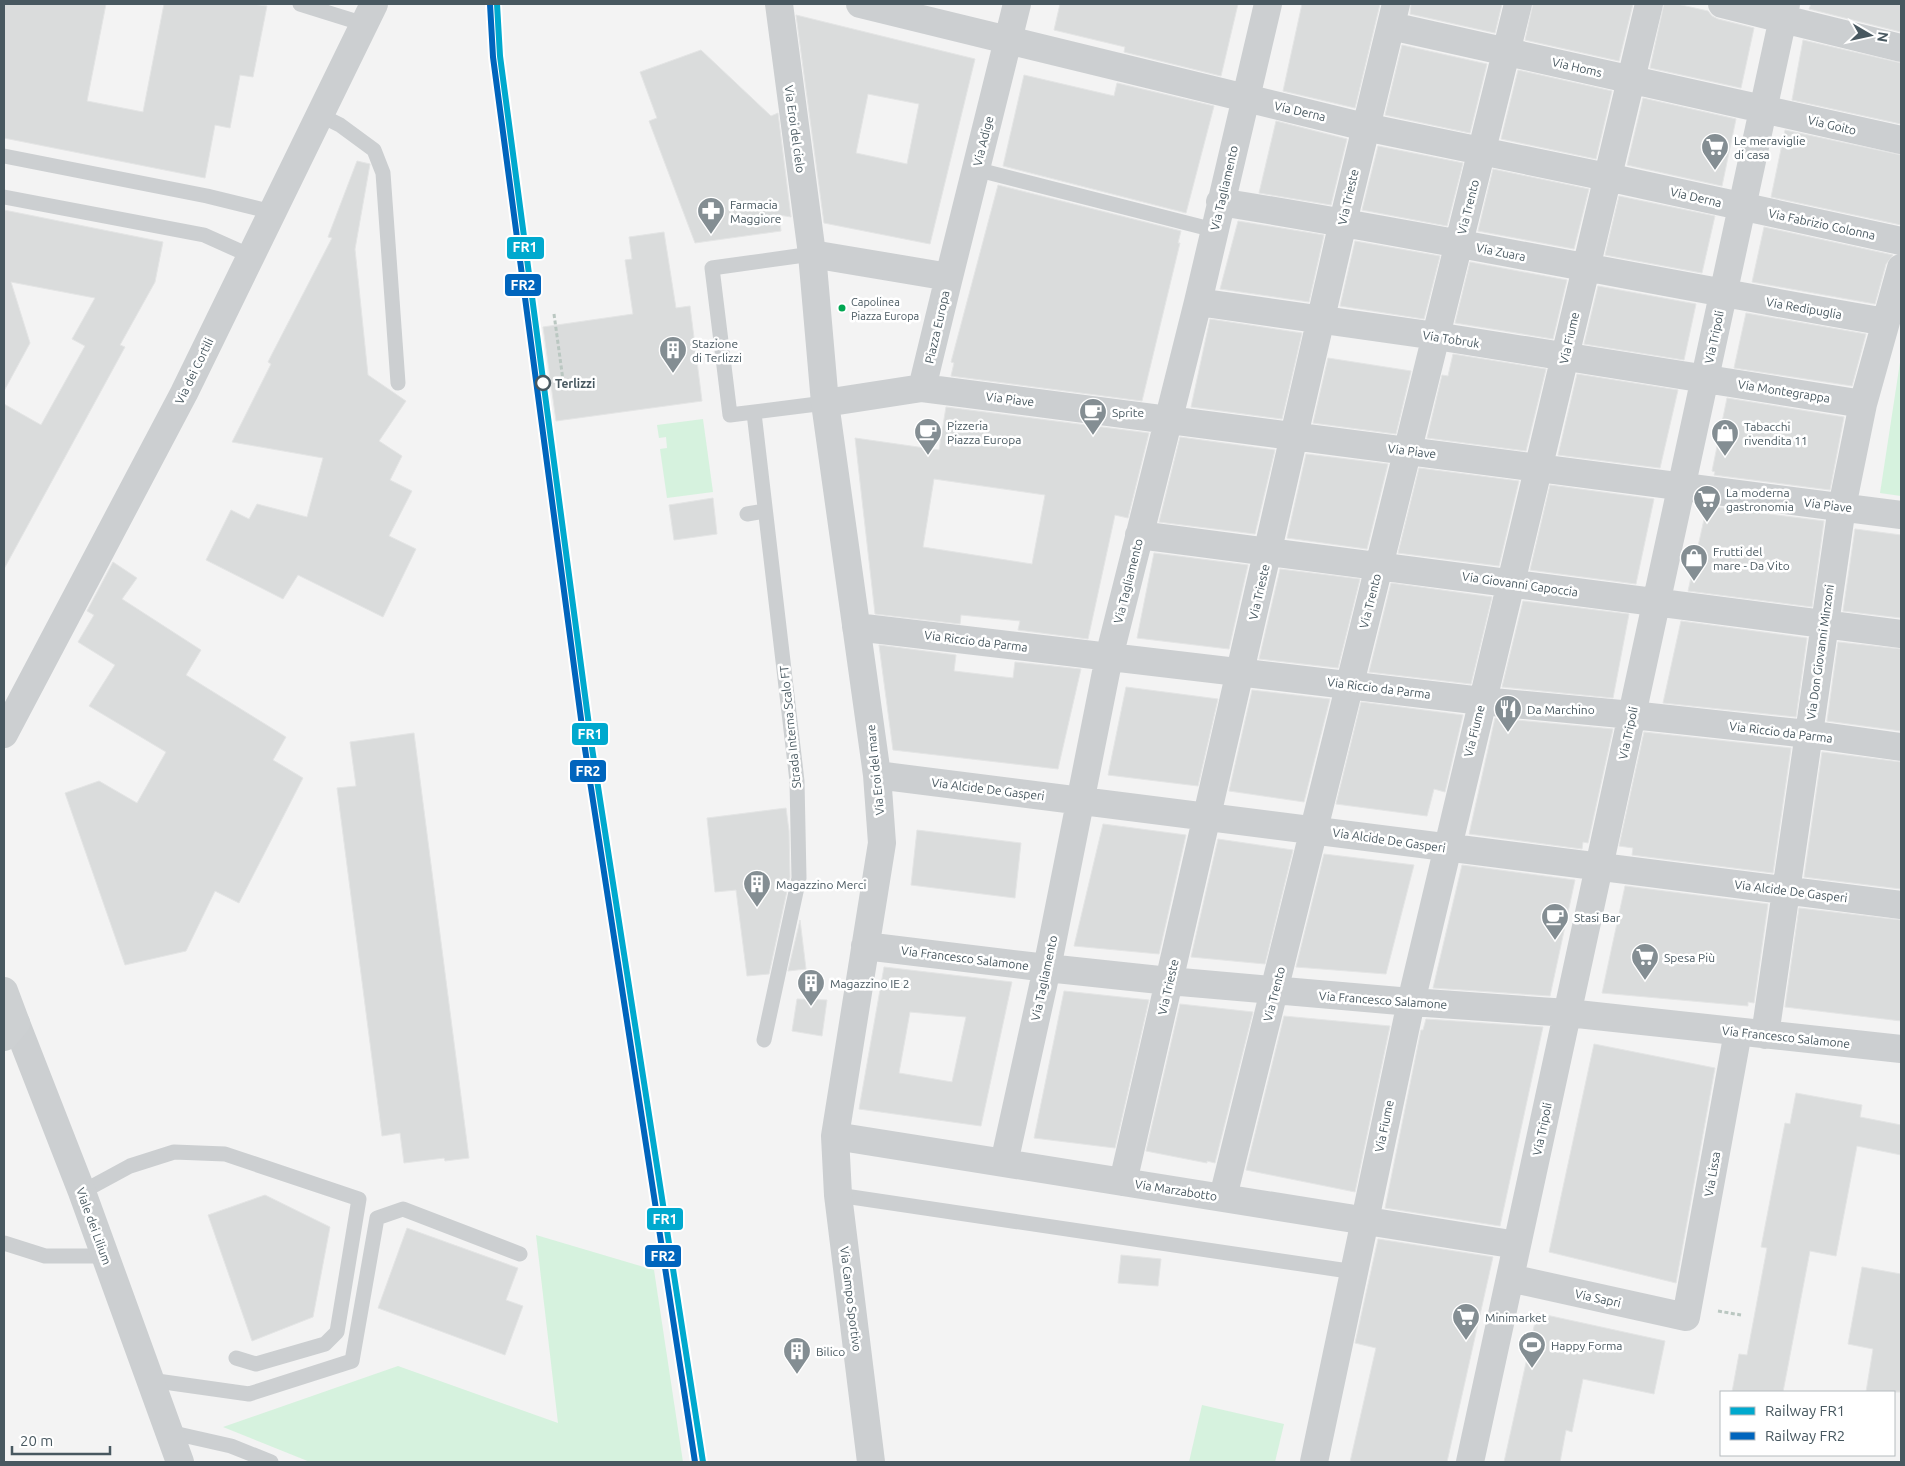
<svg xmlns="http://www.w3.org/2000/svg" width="1905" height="1466" font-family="Ubuntu,sans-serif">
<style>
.green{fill:#d6f2de}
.building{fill:#dadcdc;stroke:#e4e5e5;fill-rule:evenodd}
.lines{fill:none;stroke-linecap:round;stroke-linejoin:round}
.path{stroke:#bac7c1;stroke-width:3;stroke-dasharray:4 2.5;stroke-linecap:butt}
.lane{stroke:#cccfd1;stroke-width:15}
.street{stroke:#cccfd1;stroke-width:28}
.secondary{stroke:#cdd0d2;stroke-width:28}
.rail-1-casing{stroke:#fff;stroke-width:10}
.rail-2-casing{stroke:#fff;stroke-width:10}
.rail-1{stroke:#00a9ce;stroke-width:6}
.rail-2{stroke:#0065bd;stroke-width:6}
.bus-dot{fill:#00a651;stroke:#fff;stroke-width:2}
.stop-dot{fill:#fff;stroke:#485860;stroke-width:2.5}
.labels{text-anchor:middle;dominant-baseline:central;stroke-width:5;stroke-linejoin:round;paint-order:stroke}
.bus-label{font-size:11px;fill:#485860;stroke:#fff;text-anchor:start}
.street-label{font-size:12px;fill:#485860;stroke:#fff}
.poi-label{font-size:12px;fill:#485860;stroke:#fff;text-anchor:start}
.stop-label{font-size:12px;font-weight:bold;fill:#485860;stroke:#fff;text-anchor:start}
.line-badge{stroke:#fff;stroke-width:2}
.badge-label{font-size:14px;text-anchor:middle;font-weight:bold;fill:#fff}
</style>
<rect width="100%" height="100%" fill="#f3f3f3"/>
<path class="green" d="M 1901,356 L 1901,496 L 1880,493 Z
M 703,419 L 713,492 L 667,498 L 660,449 L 667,448 L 666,437 L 659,438 L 657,425 Z
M 536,1235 L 654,1270 L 683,1462 L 310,1462 L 223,1427 L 398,1366 L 558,1423 Z
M 1202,1405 L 1284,1424 L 1275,1462 L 1189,1462 Z"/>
<path class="building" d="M 4,4 L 106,4 L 87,101 L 143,112 L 164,4 L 253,4 L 267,6 L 253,77 L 240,75 L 230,128 L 215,125 L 205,178 L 4,138 Z
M 1060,4 L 1238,4 L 1221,76 L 1124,52 L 1125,47 L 1054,30 Z
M 1302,4 L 1380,4 L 1355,108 L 1283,91 Z
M 1411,4 L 1502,4 L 1495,33 L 1410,14 Z
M 1533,4 L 1633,4 L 1619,61 L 1525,40 Z
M 1664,4 L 1677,4 L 1708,11 L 1712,16 L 1718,19 L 1754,28 L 1741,88 L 1650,68 Z
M 1811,4 L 1901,4 L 1901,32 L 1809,9 Z
M 796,15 L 975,59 L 930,244 L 824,223 ZM 868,94 L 919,104 L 907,164 L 856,153 Z
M 1803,40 L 1901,63 L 1901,124 L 1792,100 Z
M 1402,45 L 1487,64 L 1470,133 L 1385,115 Z
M 701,50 L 771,116 L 778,113 L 791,217 L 779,215 L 781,231 L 695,243 L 649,121 L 657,118 L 640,72 Z
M 1518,70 L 1612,91 L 1596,159 L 1501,139 Z
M 1024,75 L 1114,96 L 1117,83 L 1214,106 L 1186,213 L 1003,166 Z
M 1643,98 L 1736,119 L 1722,186 L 1627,165 Z
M 1276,121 L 1347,139 L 1331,205 L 1259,193 Z
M 1785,130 L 1901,155 L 1901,225 L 1771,197 Z
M 1378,146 L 1463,163 L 1447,226 L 1362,210 Z
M 357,161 L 370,164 L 355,249 L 368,375 L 406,401 L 379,441 L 402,456 L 390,480 L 412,491 L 389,536 L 416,549 L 383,617 L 298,575 L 283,599 L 206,560 L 231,510 L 249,519 L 257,504 L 307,517 L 323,458 L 232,442 L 271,364 L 268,362 L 273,352 L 332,238 L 328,237 Z
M 1493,169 L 1589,189 L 1574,249 L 1478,231 Z
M 998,185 L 1181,231 L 1178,243 L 1180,243 L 1142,401 L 951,376 L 954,363 L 951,362 Z
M 1619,196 L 1715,216 L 1702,273 L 1605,255 Z
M 4,210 L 163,242 L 155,282 L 120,345 L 125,347 L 4,569 L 4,404 L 41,425 L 85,346 L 72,339 L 95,298 L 11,282 L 30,343 L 4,391 Z
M 1238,221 L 1324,235 L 1309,302 L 1220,289 Z
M 1764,227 L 1893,255 L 1886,264 L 1875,304 L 1752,282 Z
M 664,232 L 676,308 L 690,306 L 702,401 L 556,421 L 543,327 L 633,314 L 625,260 L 632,259 L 629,237 Z
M 1355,241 L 1440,256 L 1424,319 L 1340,306 Z
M 1470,262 L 1567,280 L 1553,339 L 1455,323 Z
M 1598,286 L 1696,304 L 1684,360 L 1584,344 Z
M 1746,313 L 1866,334 L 1852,386 L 1734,368 Z
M 1210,319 L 1302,333 L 1282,419 L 1191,407 Z
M 1453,354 L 1546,369 L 1526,451 L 1427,438 L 1442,375 L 1448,376 Z
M 1328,358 L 1411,371 L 1396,434 L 1313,423 Z
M 1577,374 L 1678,390 L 1660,468 L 1558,455 Z
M 1727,398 L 1844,417 L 1830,490 L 1714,475 L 1715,472 L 1712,471 Z
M 946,407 L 1149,433 L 1128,518 L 1115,515 L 1088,639 L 1018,630 L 1020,621 L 961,615 L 960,624 L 875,614 L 855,438 L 939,450 ZM 934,479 L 1045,495 L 1032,564 L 923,547 Z
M 1180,437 L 1275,450 L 1255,534 L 1159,522 Z
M 1306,454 L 1388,464 L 1367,549 L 1287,538 Z
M 1419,468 L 1519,481 L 1499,566 L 1398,553 Z
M 1550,485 L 1654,499 L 1636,584 L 1530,570 Z
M 713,498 L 717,534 L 674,540 L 669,505 Z
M 1707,506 L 1824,521 L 1812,607 L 1688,591 Z
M 1855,529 L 1901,535 L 1901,618 L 1843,611 Z
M 1154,553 L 1248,565 L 1229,649 L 1137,638 Z
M 113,562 L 137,578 L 122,599 L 201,650 L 186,675 L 286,737 L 273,760 L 303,778 L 239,903 L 215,891 L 186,951 L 125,965 L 65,793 L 99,781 L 137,803 L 166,752 L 89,706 L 115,665 L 78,642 L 94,615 L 87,611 Z
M 1280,569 L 1360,579 L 1338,668 L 1259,659 Z
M 1391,583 L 1492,597 L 1471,684 L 1369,672 Z
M 1523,601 L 1629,614 L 1613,698 L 1502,687 Z
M 1681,621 L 1807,638 L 1796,717 L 1663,703 Z
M 1838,642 L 1901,649 L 1901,731 L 1827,721 Z
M 879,645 L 956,655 L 954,671 L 1013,678 L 1015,662 L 1081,669 L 1058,769 L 893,750 Z
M 1126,687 L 1218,699 L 1198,786 L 1108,775 Z
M 1252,690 L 1330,699 L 1304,802 L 1229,791 Z
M 1361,702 L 1463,715 L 1445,792 L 1434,789 L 1427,816 L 1336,804 Z
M 1495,718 L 1613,729 L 1588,843 L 1583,842 L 1582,849 L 1469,834 Z
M 1644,732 L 1791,748 L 1773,873 L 1632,855 L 1633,848 L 1619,846 Z
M 414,733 L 469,1158 L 445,1161 L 444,1158 L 404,1163 L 400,1133 L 382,1136 L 337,788 L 356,786 L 350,742 Z
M 1822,752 L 1901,762 L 1901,889 L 1804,877 Z
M 786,808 L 789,831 L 790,877 L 769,974 L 747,976 L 736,890 L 715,892 L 707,818 Z
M 1103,824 L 1186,835 L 1159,954 L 1074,946 Z
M 917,830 L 1021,843 L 1015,898 L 911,885 Z
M 1218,839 L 1293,850 L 1265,964 L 1191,957 Z
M 1324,854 L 1414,865 L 1386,974 L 1296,967 Z
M 1462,865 L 1575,880 L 1550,996 L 1433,988 Z
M 1625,886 L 1768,904 L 1754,1003 L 1748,1002 L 1748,1006 L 1602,993 Z
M 1799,908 L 1901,920 L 1901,1021 L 1785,1007 Z
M 800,920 L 806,969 L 788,971 Z
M 884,967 L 1012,982 L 981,1126 L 859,1109 ZM 910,1012 L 966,1017 L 952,1082 L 899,1073 Z
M 1064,991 L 1149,1000 L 1115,1148 L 1034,1138 Z
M 797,999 L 827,1000 L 822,1036 L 792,1031 Z
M 1180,1004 L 1253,1012 L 1215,1163 L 1207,1161 L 1207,1163 L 1146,1151 Z
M 1284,1016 L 1390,1026 L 1355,1192 L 1246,1170 Z
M 1426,1019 L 1543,1027 L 1500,1226 L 1385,1208 L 1421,1030 L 1423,1030 Z
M 1594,1044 L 1715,1068 L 1676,1283 L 1549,1252 Z
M 1796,1093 L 1862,1105 L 1860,1117 L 1901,1125 L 1901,1155 L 1857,1146 L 1836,1256 L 1810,1251 L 1783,1392 L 1732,1392 L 1739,1354 L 1747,1355 L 1767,1248 L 1761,1247 L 1785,1123 L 1790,1124 Z
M 265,1195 L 330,1227 L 313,1317 L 252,1341 L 208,1215 Z
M 407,1228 L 518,1268 L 506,1300 L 523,1306 L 505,1355 L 378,1308 Z
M 1378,1239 L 1493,1257 L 1447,1462 L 1350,1462 L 1376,1348 L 1355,1343 Z
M 1121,1255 L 1161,1259 L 1158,1286 L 1118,1283 Z
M 1862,1267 L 1901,1274 L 1901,1392 L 1866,1392 L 1873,1349 L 1848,1344 Z
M 1537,1313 L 1665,1341 L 1654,1394 L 1583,1379 L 1572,1432 L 1566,1430 L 1560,1462 L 1504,1462 Z"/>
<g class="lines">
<path class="path" d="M 554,314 L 563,380
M 1718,1311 L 1741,1315"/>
<path class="lane" d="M 300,4 L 364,24
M 320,115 L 340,125 L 374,150 L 383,173 L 398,383
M 4,156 L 207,196 L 272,212
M 975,169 L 1214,230
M 4,197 L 204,235 L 251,256
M 812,254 L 712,268 L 730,415 L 825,403
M 754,413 L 797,781 L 799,878 L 764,1040
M 747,514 L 765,511
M 82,1192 L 130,1166 L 174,1152 L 225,1154 L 359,1199 L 337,1332 L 325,1344 L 256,1364 L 236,1358
M 838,1195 L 1355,1272
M 4,1243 L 45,1256 L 105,1256
M 150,1380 L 249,1394 L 352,1361 L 377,1218 L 403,1209 L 520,1254
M 169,1432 L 231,1446 L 271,1462"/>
<path class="street" d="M 779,4 L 812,254 L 825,403 L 877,775 L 882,843 L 835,1136 L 838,1195 L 871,1462
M 860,4 L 1365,127 L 1607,177 L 1901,241
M 1722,4 L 1901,48
M 1391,26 L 1901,140
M 1220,202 C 1443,238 1664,284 1886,322
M 812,254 L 949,277 L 922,388 L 825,403
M 949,277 L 1017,4
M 1198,302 L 1436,336 L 1863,404
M 922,388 L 1901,515
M 1139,535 L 1901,634
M 856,627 L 1482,701 L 1632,715 L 1808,734 L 1901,747
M 4,734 L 184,393 L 374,4
M 877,775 C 1219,817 1560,863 1901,905
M 865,946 L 1047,968 L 1169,981 L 1411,1002 L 1568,1013 L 1901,1049
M 16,1023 L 82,1192 L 180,1462
M 1765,1035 L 1842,507 L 1863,404 L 1901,268
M 835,1136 L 1517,1245
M 1004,1163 L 1047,968 L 1109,657 L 1198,302 L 1268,4
M 1123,1182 L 1343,222 L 1396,4
M 1223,1197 L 1518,4
M 1510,1278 L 1686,1317 L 1738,1032
M 1314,1462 L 1411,1002 L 1649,4
M 1470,1462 L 1786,4"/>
<path class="secondary" d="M 4,991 L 16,1023 L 4,1037"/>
<defs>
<path id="rail-1" d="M 497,4 L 500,56 L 592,748 L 703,1462"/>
<path id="rail-2" d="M 490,4 L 493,57 L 585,749 L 695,1462"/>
</defs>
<use href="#rail-1" class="rail-1-casing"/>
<use href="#rail-2" class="rail-2-casing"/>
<use href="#rail-1" class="rail-1"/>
<use href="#rail-2" class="rail-2"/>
</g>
<defs>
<symbol id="supermarket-pin" viewBox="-11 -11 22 30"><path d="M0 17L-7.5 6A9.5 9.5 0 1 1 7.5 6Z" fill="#848e93" stroke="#fff"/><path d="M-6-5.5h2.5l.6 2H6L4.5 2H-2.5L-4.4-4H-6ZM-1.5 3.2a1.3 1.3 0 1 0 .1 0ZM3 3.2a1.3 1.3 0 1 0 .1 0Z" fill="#fff"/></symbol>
<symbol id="pharmacy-pin" viewBox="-11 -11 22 30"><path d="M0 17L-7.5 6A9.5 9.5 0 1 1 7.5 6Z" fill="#848e93" stroke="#fff"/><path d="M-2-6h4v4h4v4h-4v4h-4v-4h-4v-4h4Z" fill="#fff"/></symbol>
<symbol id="building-pin" viewBox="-11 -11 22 30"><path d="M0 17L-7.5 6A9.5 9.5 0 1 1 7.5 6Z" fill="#848e93" stroke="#fff"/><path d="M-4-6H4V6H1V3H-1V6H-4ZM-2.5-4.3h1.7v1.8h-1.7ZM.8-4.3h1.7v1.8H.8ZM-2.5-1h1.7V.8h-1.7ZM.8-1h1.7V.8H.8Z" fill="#fff"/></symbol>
<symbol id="cafe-pin" viewBox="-11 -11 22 30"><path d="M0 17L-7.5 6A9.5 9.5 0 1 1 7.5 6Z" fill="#848e93" stroke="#fff"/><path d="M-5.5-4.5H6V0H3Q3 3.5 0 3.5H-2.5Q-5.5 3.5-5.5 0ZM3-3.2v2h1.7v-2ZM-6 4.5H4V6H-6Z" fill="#fff"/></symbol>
<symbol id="shop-pin" viewBox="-11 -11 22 30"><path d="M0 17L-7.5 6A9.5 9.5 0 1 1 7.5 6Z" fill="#848e93" stroke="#fff"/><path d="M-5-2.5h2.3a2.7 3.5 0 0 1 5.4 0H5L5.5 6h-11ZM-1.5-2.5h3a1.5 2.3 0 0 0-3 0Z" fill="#fff"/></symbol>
<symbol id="restaurant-pin" viewBox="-11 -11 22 30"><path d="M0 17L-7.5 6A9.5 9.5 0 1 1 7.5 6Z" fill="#848e93" stroke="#fff"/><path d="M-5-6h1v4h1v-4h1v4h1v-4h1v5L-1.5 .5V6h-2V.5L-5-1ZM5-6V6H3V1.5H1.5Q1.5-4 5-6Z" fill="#fff"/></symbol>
<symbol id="stadium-pin" viewBox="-11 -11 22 30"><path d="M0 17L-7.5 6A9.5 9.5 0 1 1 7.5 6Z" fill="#848e93" stroke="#fff"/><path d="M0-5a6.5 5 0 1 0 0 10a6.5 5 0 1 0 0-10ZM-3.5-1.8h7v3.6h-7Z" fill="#fff"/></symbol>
</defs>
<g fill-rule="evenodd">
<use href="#supermarket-pin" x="1699" y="131" width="32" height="43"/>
<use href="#pharmacy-pin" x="695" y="195" width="32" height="43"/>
<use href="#building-pin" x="657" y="334" width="32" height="43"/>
<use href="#cafe-pin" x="1077" y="396" width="32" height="43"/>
<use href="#cafe-pin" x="912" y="416" width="32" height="43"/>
<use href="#shop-pin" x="1709" y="417" width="32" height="43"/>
<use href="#supermarket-pin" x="1691" y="483" width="32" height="43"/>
<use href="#shop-pin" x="1678" y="542" width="32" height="43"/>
<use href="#restaurant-pin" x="1492" y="693" width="32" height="43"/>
<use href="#building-pin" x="741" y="868" width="32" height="43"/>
<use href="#cafe-pin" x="1539" y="901" width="32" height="43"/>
<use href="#supermarket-pin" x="1629" y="941" width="32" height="43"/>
<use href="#building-pin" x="795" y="967" width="32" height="43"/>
<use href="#supermarket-pin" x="1450" y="1301" width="32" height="43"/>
<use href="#stadium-pin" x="1516" y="1329" width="32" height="43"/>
<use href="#building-pin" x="781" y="1335" width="32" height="43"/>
</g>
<circle class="bus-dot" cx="842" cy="308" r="4.5"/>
<circle class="stop-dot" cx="543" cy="383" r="7"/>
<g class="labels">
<g class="bus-label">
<text x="851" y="302">Capolinea<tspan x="851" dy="14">Piazza Europa</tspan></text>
</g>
<g class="street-label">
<text transform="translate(1577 67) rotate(13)">Via Homs</text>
<text transform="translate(1300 111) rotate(13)">Via Derna</text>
<text transform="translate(1832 125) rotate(13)">Via Goito</text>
<text transform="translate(795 129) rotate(82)">Via Eroi del cielo</text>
<text transform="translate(983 141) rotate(-76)">Via Adige</text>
<text transform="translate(1224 188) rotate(-77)">Via Tagliamento</text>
<text transform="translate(1348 197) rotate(-77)">Via Trieste</text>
<text transform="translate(1696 197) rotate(13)">Via Derna</text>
<text transform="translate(1468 207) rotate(-76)">Via Trento</text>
<text transform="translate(1822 224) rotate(12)">Via Fabrizio Colonna</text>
<text transform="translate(1501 252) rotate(11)">Via Zuara</text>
<text transform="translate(1804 308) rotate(10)">Via Redipuglia</text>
<text transform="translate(937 327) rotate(-77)">Piazza Europa</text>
<text transform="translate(1714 337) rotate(-78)">Via Tripoli</text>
<text transform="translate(1569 338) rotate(-77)">Via Fiume</text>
<text transform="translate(1451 339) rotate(9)">Via Tobruk</text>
<text transform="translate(194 371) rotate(-64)">Via dei Cortili</text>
<text transform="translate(1784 391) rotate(9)">Via Montegrappa</text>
<text transform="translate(1010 399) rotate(7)">Via Piave</text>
<text transform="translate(1412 451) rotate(7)">Via Piave</text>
<text transform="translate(1828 505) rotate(7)">Via Piave</text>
<text transform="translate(1128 581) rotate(-76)">Via Tagliamento</text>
<text transform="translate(1520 584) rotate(8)">Via Giovanni Capoccia</text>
<text transform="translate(1259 592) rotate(-77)">Via Trieste</text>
<text transform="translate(1370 601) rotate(-76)">Via Trento</text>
<text transform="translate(976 641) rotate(7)">Via Riccio da Parma</text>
<text transform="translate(1820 652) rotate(-82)">Via Don Giovanni Minzoni</text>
<text transform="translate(1379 688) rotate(7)">Via Riccio da Parma</text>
<text transform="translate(790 727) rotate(-96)">Strada Interna Scalo FT</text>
<text transform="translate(1474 731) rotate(-76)">Via Fiume</text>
<text transform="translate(1781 732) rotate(7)">Via Riccio da Parma</text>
<text transform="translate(1628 733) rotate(-78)">Via Tripoli</text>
<text transform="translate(875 770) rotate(-96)">Via Eroi del mare</text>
<text transform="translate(988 789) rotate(7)">Via Alcide De Gasperi</text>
<text transform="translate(1389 840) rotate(8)">Via Alcide De Gasperi</text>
<text transform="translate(1791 891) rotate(7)">Via Alcide De Gasperi</text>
<text transform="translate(965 958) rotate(7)">Via Francesco Salamone</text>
<text transform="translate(1044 978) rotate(-78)">Via Tagliamento</text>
<text transform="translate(1168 987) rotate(-77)">Via Trieste</text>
<text transform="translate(1274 994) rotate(-76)">Via Trento</text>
<text transform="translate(1383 1000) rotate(4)">Via Francesco Salamone</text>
<text transform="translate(1786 1037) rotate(6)">Via Francesco Salamone</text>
<text transform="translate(1384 1126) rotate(-78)">Via Fiume</text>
<text transform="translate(1542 1129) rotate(-78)">Via Tripoli</text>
<text transform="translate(1712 1174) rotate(-80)">Via Lissa</text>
<text transform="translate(1176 1190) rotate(9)">Via Marzabotto</text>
<text transform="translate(94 1226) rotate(70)">Viale dei Lilium</text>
<text transform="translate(1598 1298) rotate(12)">Via Sapri</text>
<text transform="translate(851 1299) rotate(83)">Via Campo Sportivo</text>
</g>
<g class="poi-label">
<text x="1734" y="140">Le meraviglie<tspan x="1734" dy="14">di casa</tspan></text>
<text x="730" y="204">Farmacia<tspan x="730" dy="14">Maggiore</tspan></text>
<text x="692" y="343">Stazione<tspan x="692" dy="14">di Terlizzi</tspan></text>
<text x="1112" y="412">Sprite</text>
<text x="947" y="425">Pizzeria<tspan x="947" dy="14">Piazza Europa</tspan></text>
<text x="1744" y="426">Tabacchi<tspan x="1744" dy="14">rivendita 11</tspan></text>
<text x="1726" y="492">La moderna<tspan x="1726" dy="14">gastronomia</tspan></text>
<text x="1713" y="551">Frutti del<tspan x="1713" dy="14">mare - Da Vito</tspan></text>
<text x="1527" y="709">Da Marchino</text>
<text x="776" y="884">Magazzino Merci</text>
<text x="1574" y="917">Stasi Bar</text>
<text x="1664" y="957">Spesa Più</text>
<text x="830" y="983">Magazzino IE 2</text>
<text x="1485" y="1317">Minimarket</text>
<text x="1551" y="1345">Happy Forma</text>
<text x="816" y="1351">Bilico</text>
</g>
<g class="stop-label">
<text x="555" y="383">Terlizzi</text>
</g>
</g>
<g class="line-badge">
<rect x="506" y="236" width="39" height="24" rx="5" fill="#00a9ce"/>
<rect x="504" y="273" width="38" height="24" rx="5" fill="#0065bd"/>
<rect x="571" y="722" width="38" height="24" rx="5" fill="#00a9ce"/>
<rect x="569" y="759" width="38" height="24" rx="5" fill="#0065bd"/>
<rect x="646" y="1207" width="38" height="24" rx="5" fill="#00a9ce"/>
<rect x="644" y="1244" width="38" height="24" rx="5" fill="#0065bd"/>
</g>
<g class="badge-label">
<text x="525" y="252">FR1</text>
<text x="523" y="290">FR2</text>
<text x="590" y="739">FR1</text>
<text x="588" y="776">FR2</text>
<text x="665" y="1224">FR1</text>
<text x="663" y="1261">FR2</text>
</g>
<rect width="1905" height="1466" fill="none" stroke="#485860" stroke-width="10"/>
<rect x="1720" y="1391" width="175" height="65" fill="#ffffff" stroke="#b6bcbf"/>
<rect x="1730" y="1407" width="25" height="8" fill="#00a9ce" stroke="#b6bcbf"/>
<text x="1765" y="1416" font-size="15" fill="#485860">Railway FR1</text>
<rect x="1730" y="1432" width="25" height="8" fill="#0065bd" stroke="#b6bcbf"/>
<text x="1765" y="1441" font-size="15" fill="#485860">Railway FR2</text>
<g transform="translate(1870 35) rotate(99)" stroke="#ffffff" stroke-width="4" paint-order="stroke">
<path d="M0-4L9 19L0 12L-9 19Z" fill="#485860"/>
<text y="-8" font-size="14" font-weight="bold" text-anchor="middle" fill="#485860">N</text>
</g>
<path d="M12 1446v8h98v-8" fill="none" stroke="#485860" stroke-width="2.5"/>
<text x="20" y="1446" font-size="15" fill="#485860" stroke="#ffffff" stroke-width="4" paint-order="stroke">20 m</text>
</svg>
